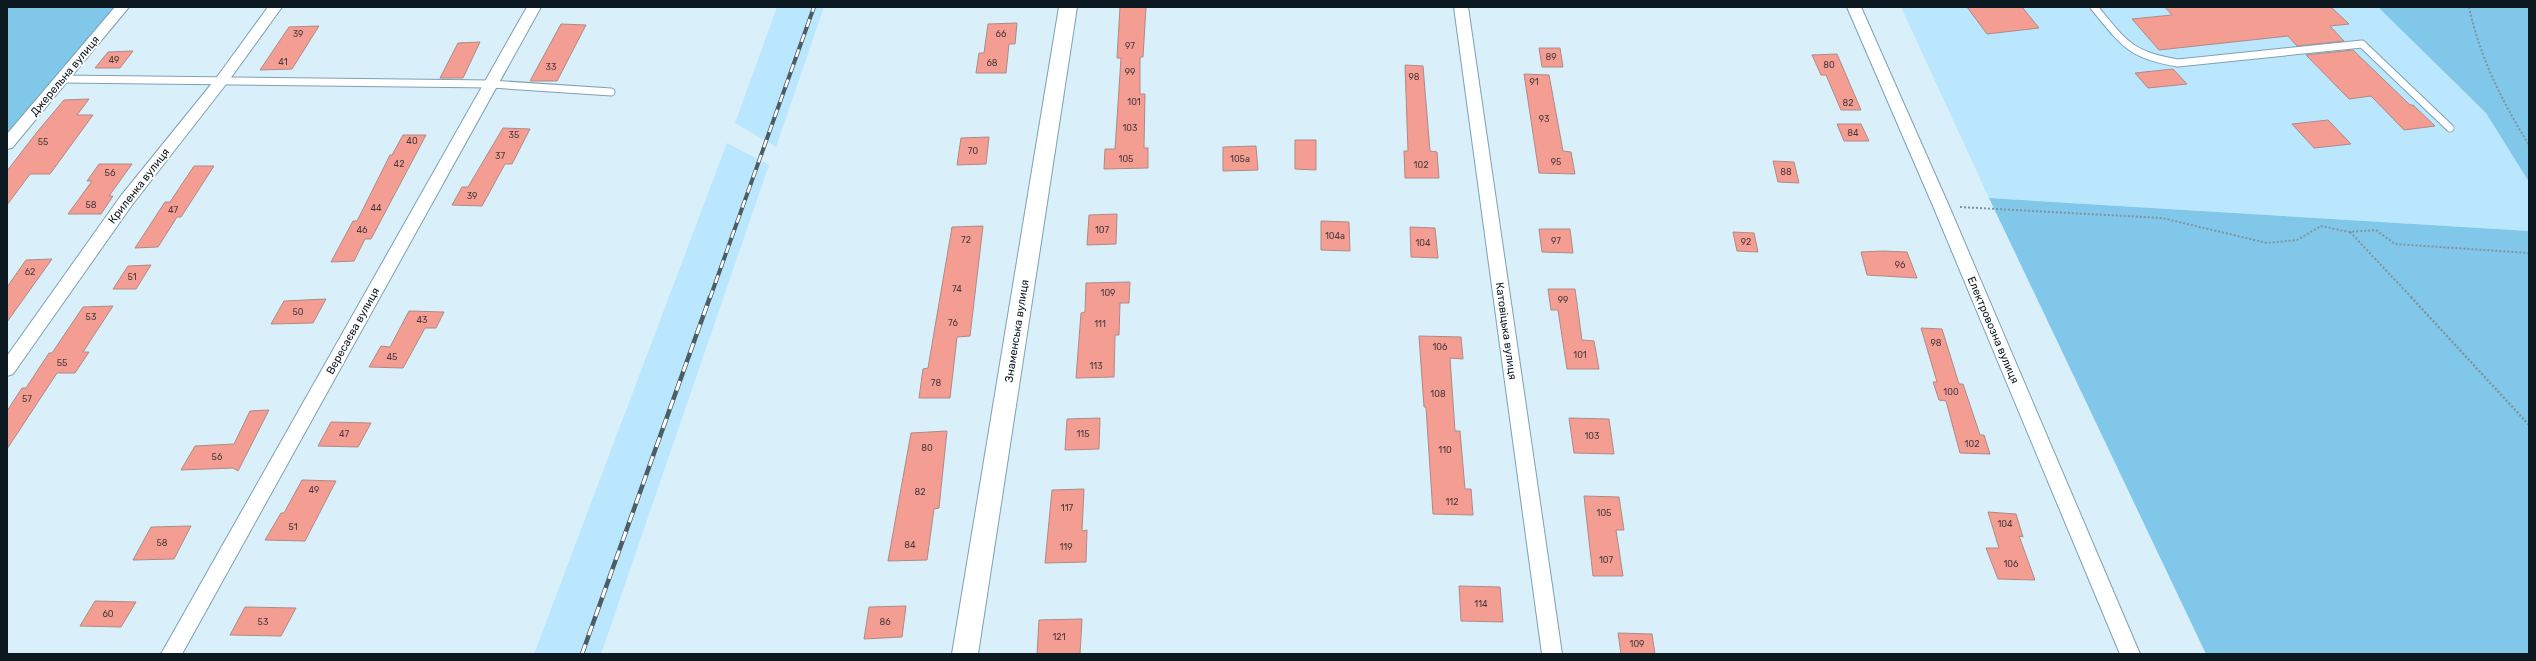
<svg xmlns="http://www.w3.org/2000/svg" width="2536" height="661" font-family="Rubik,sans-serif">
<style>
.built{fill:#bae7fe}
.green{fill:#81c7e9}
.building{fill:#f49d93;stroke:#af8a85}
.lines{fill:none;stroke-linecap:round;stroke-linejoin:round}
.lane-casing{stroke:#7ea1b2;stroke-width:9}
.street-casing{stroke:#7ea1b2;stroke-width:2}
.secondary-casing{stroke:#7ea1b2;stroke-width:2}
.path-far1{stroke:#81939c;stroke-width:2;stroke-dasharray:2 2;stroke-linecap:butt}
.path{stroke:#81939c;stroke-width:2.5;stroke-dasharray:2 2;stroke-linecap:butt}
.lane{stroke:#fff;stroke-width:7}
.street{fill:#fff;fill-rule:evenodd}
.secondary{fill:#fff;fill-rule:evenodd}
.rail-far1-casing{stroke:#4d5d65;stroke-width:4}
.rail-casing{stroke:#4d5d65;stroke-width:4.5}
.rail-far1{stroke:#fff;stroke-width:2.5;stroke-dasharray:8;stroke-linecap:butt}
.rail{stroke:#fff;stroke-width:3;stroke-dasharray:10;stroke-linecap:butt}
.labels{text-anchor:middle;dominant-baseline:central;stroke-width:4;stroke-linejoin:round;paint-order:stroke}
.number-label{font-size:9px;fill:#463a3d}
.street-label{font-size:11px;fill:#0c1920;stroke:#fff}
</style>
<rect width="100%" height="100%" fill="#d9effa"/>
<path class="built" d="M 777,7 L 824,7 L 776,147 L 735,123 Z
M 1901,7 L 2378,7 L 2486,113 L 2529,182 L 2529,231 L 1989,198 Z
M 727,143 L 769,165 L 601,654 L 534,654 Z"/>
<path class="green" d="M 7,7 L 122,7 L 7,144 Z
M 2378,7 L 2529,7 L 2529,182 L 2486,113 Z
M 1989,198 L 2529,231 L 2529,654 L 2206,654 Z"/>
<path class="building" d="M 1120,7 L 1146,7 L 1143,57 L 1140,57 L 1140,94 L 1145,94 L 1144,148 L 1148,148 L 1148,168 L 1104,169 L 1105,149 L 1115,149 L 1121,58 L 1117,58 Z
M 1967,7 L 2022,7 L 2039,28 L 1987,34 Z
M 2165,7 L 2331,7 L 2349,24 L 2330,26 L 2344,41 L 2297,46 L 2288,36 L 2159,50 L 2132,19 L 2172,15 Z
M 1017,23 L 1015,44 L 1009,44 L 1006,73 L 976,73 L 979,53 L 984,53 L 988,24 Z
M 561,24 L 586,25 L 557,81 L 530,81 Z
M 319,26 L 292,69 L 260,70 L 289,27 Z
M 480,42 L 463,78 L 440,78 L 458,43 Z
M 1539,48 L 1560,48 L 1563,67 L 1542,67 Z
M 2353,50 L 2410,105 L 2413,105 L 2435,126 L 2404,130 L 2371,96 L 2349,99 L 2306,55 Z
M 133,51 L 120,68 L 95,68 L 108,52 Z
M 1837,54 L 1861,110 L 1841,110 L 1826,75 L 1821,75 L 1812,55 Z
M 1405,65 L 1423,66 L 1430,151 L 1437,152 L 1439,178 L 1405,178 L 1404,151 L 1408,151 Z
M 2173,69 L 2187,84 L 2148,88 L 2135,73 Z
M 1524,74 L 1549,75 L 1563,151 L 1571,152 L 1575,174 L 1539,173 Z
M 89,99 L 77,115 L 93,115 L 50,174 L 30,174 L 7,205 L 7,171 L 37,132 L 64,100 Z
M 2328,120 L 2351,144 L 2314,148 L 2292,124 Z
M 1837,124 L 1861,124 L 1869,141 L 1844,141 Z
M 503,128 L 530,129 L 512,164 L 505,164 L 482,206 L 452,205 L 462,187 L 468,187 Z
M 403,135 L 426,135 L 371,239 L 365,239 L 354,261 L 331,262 L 353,221 L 357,221 L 390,155 L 392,155 Z
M 989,137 L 986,164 L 957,165 L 961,138 Z
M 1295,140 L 1316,140 L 1316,170 L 1295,169 Z
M 1256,146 L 1258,170 L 1223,171 L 1223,147 Z
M 1773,161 L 1794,162 L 1799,183 L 1778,182 Z
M 99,164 L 132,164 L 109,196 L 113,196 L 101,214 L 68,214 L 92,181 L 87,181 Z
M 194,166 L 214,166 L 181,217 L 177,217 L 158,247 L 135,248 L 165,202 L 170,202 Z
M 1117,214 L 1116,244 L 1087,245 L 1089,215 Z
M 1321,221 L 1349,222 L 1350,251 L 1321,250 Z
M 983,226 L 970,336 L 957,337 L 950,398 L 919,398 L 923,369 L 928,368 L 952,227 Z
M 1410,227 L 1435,228 L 1438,258 L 1411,257 Z
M 1539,229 L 1570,229 L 1573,253 L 1542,252 Z
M 1733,232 L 1754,233 L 1758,252 L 1737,251 Z
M 1883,251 L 1907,252 L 1917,278 L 1867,275 L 1861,252 Z
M 52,259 L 7,322 L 7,287 L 26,260 Z
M 151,265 L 136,289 L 113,289 L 128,266 Z
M 1130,282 L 1129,303 L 1120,303 L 1119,335 L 1115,335 L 1114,377 L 1076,378 L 1081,313 L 1085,312 L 1086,283 Z
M 1548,289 L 1575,289 L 1582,340 L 1594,341 L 1599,369 L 1567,369 L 1558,310 L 1551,310 Z
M 326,299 L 313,323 L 271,324 L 284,301 Z
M 113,306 L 83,352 L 89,352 L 75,373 L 57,373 L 7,449 L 7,411 L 22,388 L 26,388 L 49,353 L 52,353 L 83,307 Z
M 409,311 L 444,312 L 436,328 L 425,328 L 403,368 L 369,367 L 381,346 L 390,347 Z
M 1921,328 L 1942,329 L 1959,384 L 1963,384 L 1980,435 L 1984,435 L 1990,454 L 1960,453 L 1946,401 L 1939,400 L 1933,382 L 1937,382 Z
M 1419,336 L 1461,337 L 1463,359 L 1450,358 L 1455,431 L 1460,431 L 1465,489 L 1471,489 L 1473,515 L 1433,514 L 1426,407 L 1424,407 Z
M 269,410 L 238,471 L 233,468 L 181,470 L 195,446 L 234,444 L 250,411 Z
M 1100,418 L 1099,449 L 1065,450 L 1067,419 Z
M 1569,418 L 1609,419 L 1614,454 L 1574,453 Z
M 331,422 L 371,423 L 358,447 L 318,446 Z
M 947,431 L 939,508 L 934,509 L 927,560 L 888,561 L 911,433 Z
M 302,480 L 336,481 L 305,541 L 265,540 L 281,513 L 284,513 Z
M 1084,489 L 1082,531 L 1087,530 L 1086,562 L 1045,563 L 1052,490 Z
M 1584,496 L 1619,497 L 1624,530 L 1616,530 L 1623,576 L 1593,576 Z
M 1988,512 L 2016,514 L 2023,537 L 2019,536 L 2035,580 L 1998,579 L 1986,548 L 1999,548 Z
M 191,526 L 174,559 L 133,560 L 151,527 Z
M 1459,586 L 1500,587 L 1503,622 L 1461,621 Z
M 95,601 L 136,602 L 121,627 L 80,626 Z
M 906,606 L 902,637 L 864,639 L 869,607 Z
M 245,607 L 296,608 L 281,636 L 230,635 Z
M 1082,619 L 1080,654 L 1037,654 L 1039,620 Z
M 1618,633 L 1652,634 L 1655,654 L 1621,654 Z"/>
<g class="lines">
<defs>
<path id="lane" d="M 2094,7 C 2124,43 2129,55 2178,63 L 2362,44 L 2450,128
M 62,79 L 491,84 L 611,92"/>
<path id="street" d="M 115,7 L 129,7 L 12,148 L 7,149 L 7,134 Z
M 268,7 L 282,7 L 227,83 L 132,205 L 13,374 L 7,376 L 7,356 L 120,197 L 217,77 Z
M 527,7 L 541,7 L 182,654 L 161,654 Z
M 1454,7 L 1468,7 L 1562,654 L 1542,654 Z
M 1847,7 L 1861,7 L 1949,206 L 2140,654 L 2120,654 L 1933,206 Z"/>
<path id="secondary" d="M 1059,7 L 1077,7 L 978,654 L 952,654 Z"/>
</defs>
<use href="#lane" class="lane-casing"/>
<use href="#street" class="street-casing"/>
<use href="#secondary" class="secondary-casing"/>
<path class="path-far1" d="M 2469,7 C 2480,58 2502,101 2529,145
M 1960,207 L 2162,218 L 2267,243 L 2297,240 L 2321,226 L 2349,232 L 2376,230 L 2395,244 L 2529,253
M 2350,232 L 2412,298"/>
<path class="path" d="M 2411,297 L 2529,425"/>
<use href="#lane" class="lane"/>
<use href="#street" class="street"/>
<use href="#secondary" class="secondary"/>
<defs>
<path id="rail-far1" d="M 710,298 L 814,7"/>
<path id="rail" d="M 582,654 L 710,297"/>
</defs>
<use href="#rail-far1" class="rail-far1-casing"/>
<use href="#rail" class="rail-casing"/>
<use href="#rail-far1" class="rail-far1"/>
<use href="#rail" class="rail"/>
</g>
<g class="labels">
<g class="number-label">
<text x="298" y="34">39</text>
<text x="1001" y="34">66</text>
<text x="1130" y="46">97</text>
<text x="1551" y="57">89</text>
<text x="114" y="60">49</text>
<text x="283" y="62">41</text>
<text x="992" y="63">68</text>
<text x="1829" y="65">80</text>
<text x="551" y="67">33</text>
<text x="1130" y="72">99</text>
<text x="1414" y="77">98</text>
<text x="1534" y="82">91</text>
<text x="1134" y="102">101</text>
<text x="1848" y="103">82</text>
<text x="1544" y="119">93</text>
<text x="1130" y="128">103</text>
<text x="1853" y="133">84</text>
<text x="514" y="135">35</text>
<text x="412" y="141">40</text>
<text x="43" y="142">55</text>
<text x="973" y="151">70</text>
<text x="500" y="156">37</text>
<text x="1126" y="159">105</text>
<text x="1240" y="159">105а</text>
<text x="1556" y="162">95</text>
<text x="399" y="164">42</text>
<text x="1421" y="165">102</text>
<text x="1786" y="172">88</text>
<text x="110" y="173">56</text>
<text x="472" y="196">39</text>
<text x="91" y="205">58</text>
<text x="376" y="208">44</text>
<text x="173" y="210">47</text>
<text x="362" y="230">46</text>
<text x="1102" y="230">107</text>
<text x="1335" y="236">104а</text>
<text x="966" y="240">72</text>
<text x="1556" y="241">97</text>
<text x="1746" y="242">92</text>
<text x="1423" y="243">104</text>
<text x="1900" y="265">96</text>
<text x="30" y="272">62</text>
<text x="132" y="277">51</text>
<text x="957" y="289">74</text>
<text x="1108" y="293">109</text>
<text x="1563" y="300">99</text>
<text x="298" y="312">50</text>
<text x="91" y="317">53</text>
<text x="422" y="320">43</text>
<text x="953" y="323">76</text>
<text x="1100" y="324">111</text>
<text x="1936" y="343">98</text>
<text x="1440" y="347">106</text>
<text x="1580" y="355">101</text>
<text x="392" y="357">45</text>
<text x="62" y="363">55</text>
<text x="1096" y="366">113</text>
<text x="936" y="383">78</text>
<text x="1951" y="392">100</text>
<text x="1438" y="394">108</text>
<text x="27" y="399">57</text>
<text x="344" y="434">47</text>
<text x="1083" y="434">115</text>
<text x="1592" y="436">103</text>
<text x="1972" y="444">102</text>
<text x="927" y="448">80</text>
<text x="1445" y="450">110</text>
<text x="217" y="457">56</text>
<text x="314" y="490">49</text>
<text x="920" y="492">82</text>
<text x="1452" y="502">112</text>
<text x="1067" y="508">117</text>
<text x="1604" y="513">105</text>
<text x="2005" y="524">104</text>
<text x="293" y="527">51</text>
<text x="162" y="543">58</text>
<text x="910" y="545">84</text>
<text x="1066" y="547">119</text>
<text x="1606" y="560">107</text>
<text x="2011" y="564">106</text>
<text x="1481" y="604">114</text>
<text x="108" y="614">60</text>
<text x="263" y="622">53</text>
<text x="885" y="622">86</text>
<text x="1059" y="637">121</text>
<text x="1637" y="644">109</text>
</g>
<g class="street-label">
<text transform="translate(65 76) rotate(-50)">Джерельна вулиця</text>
<text transform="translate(139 186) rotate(-52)">Криленка вулиця</text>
<text transform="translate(1993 330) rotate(67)">Електровозна вулиця</text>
<text transform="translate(353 331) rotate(-61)">Вересаєва вулиця</text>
<text transform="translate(1017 331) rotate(-81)">Знаменська вулиця</text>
<text transform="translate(1506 331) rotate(82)">Катовіцька вулиця</text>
</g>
</g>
<rect width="2536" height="661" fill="none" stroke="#0c1920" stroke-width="16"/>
</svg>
